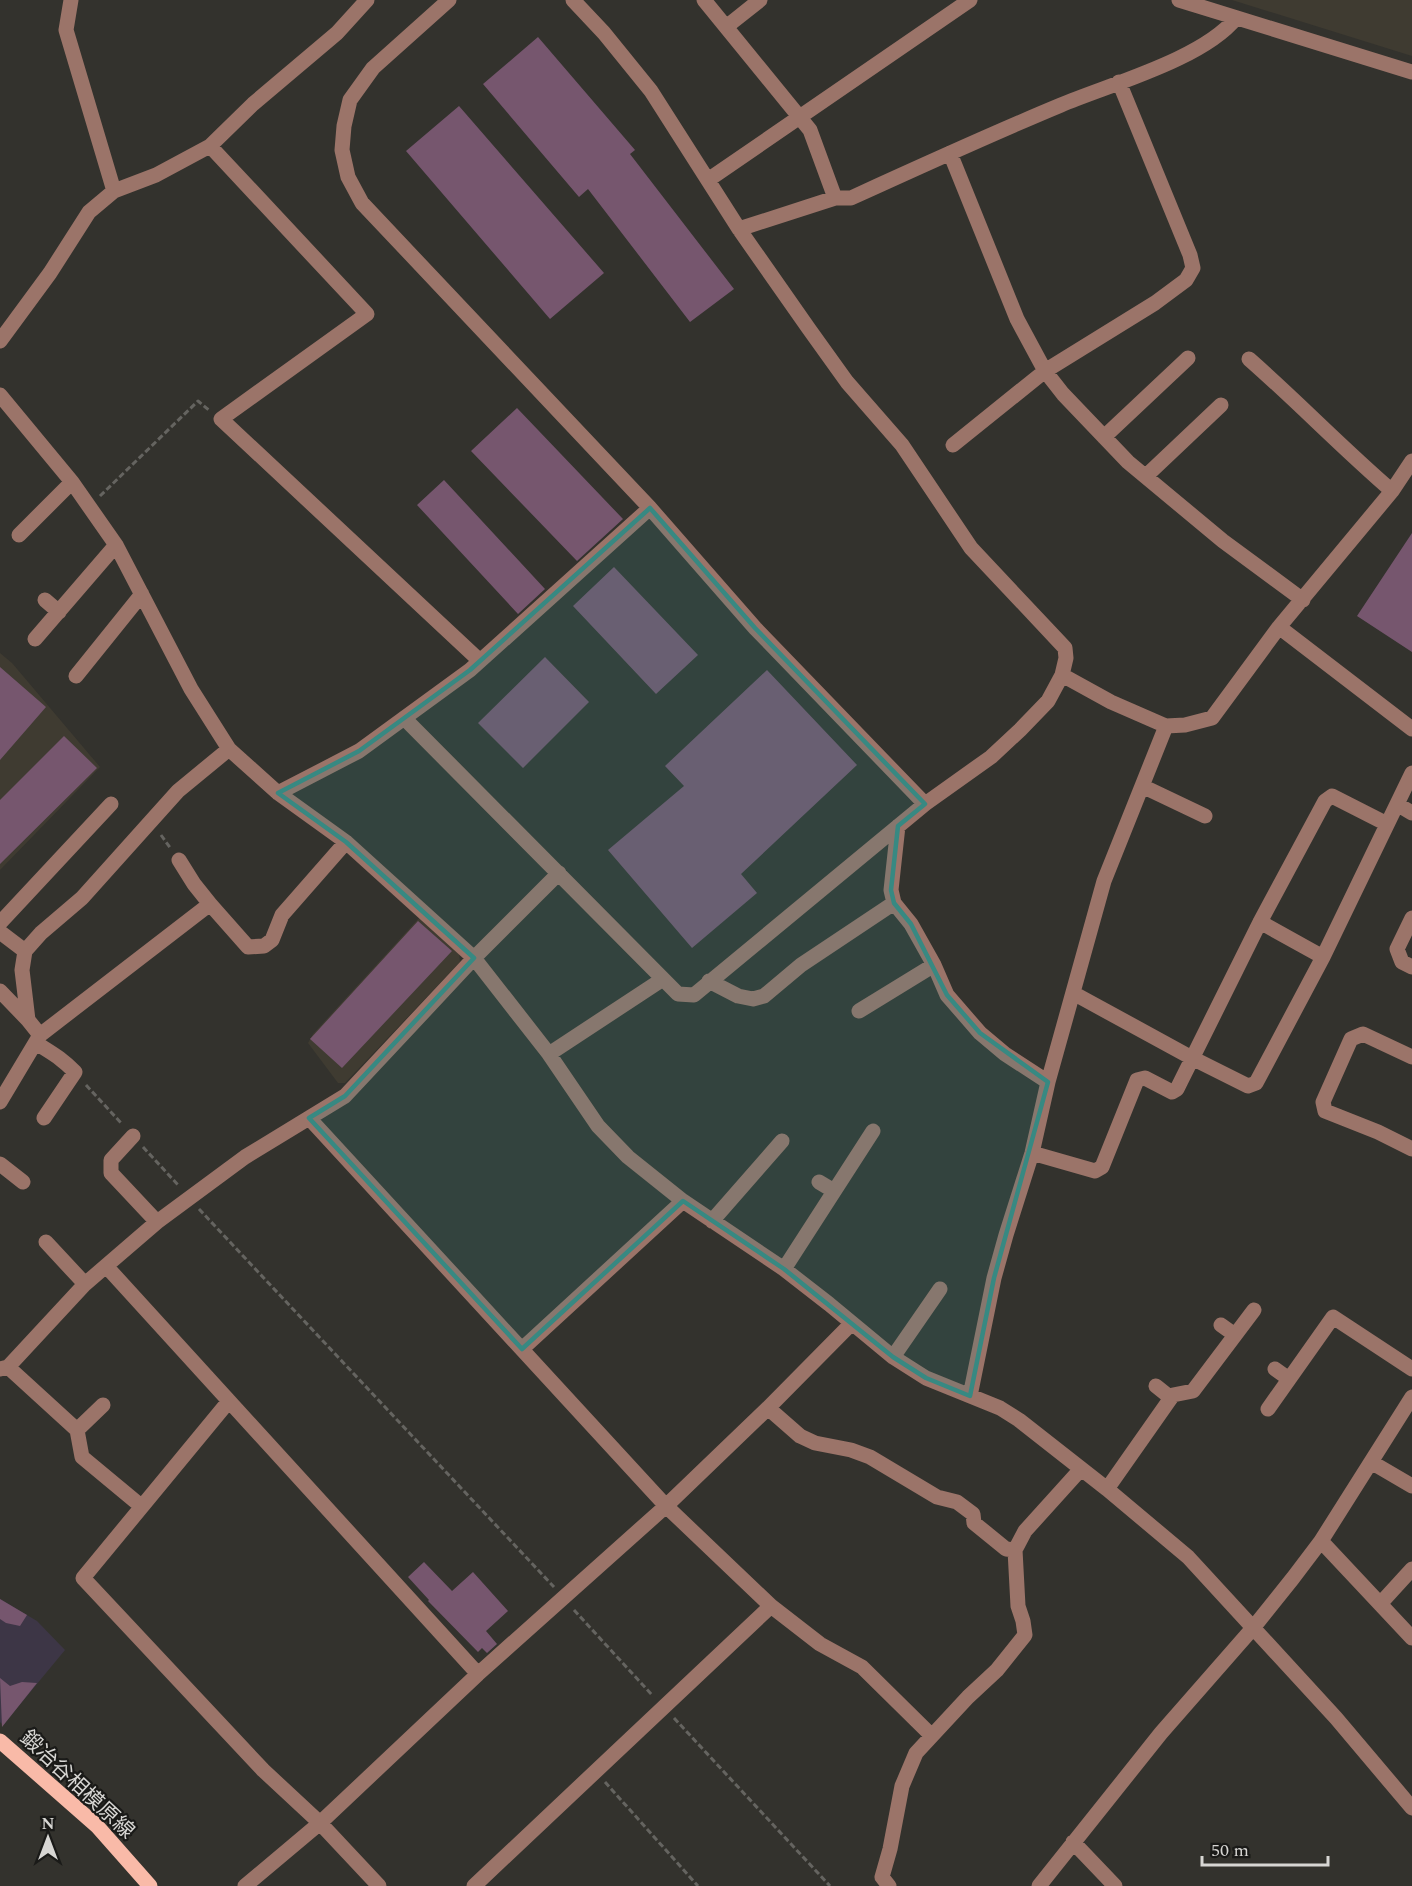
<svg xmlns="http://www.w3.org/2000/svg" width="1412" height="1886" font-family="Spectral,'Noto Sans JP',serif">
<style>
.commercial{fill:#3d3646}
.built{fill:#3f3b31}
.building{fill:#76566e}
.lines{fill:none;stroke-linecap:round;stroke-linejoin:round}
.path{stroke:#656460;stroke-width:3;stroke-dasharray:6 3;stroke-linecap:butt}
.minor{stroke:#9b7469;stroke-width:15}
.major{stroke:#f9baa8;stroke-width:15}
.marked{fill:#378982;fill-opacity:0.2;stroke:#378982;stroke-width:4.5;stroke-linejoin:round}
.labels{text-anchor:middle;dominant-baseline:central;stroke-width:4.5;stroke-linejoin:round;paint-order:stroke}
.street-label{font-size:21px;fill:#d7d6d3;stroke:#1a1a18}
</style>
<rect width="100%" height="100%" fill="#33322d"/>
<path class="commercial" d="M 0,1599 L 37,1621 L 65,1650 L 3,1725 L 0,1722 Z"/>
<path class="built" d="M 1232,0 L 1412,0 L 1412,56 Z
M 0,653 L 12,663 L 100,767 L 0,870 Z
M 420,917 L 459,953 L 460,962 L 345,1083 L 338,1083 L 308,1043 L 313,1034 Z"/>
<path class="building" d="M 538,37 L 635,150 L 630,154 L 734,289 L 690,322 L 588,189 L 579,197 L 483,84 Z
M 459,106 L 604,273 L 550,319 L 406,151 Z
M 517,408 L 623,519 L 577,561 L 471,451 Z
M 444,480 L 545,589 L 518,614 L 417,505 Z
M 1412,533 L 1412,652 L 1357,616 Z
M 614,567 L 698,655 L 656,694 L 573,606 Z
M 545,657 L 589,702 L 523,768 L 478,723 Z
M 0,667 L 46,707 L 0,760 Z
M 767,670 L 857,765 L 741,874 L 757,893 L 692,948 L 608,850 L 684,786 L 665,766 Z
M 64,736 L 97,768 L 0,864 L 0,800 Z
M 418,921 L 452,951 L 342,1068 L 310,1039 Z
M 424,1562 L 452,1591 L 473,1572 L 508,1611 L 486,1631 L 497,1644 L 487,1653 L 482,1648 L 478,1652 L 428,1601 L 429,1600 L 408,1577 Z
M 0,1599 L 27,1615 L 20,1626 L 6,1623 L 0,1619 Z
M 0,1678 L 10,1686 L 22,1682 L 37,1683 L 2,1727 Z"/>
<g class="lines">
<path class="path" d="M 100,496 L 198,401 L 210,411
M 161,835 L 171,849
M 86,1085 L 122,1124
M 143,1147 L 179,1186
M 199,1209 L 554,1587
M 574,1610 L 653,1696
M 674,1718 L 830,1886
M 605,1782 L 698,1886"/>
<path class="minor" d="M 449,0 L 373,68 L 350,100 L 344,126 L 342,150 L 348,177 L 362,203 L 650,508 L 755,628 L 925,804
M 704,0 L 810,130 L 835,198
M 1179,0 L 1412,72
M 726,27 L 760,0
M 210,146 L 367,314 L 221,419 L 480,661
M 950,153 L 1017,319 L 1045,371 L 1063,394 L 1128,462 L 1223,541 L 1303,600
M 708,180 L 970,0
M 114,191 L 156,175 L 210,146 L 253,104 L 337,33 L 367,0
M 739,229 L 835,198 L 851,198 C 921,166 991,134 1061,105 C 1111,84 1203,59 1236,18
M 0,341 L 50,273 L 89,212 L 114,191 L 66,30 L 71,0
M 1249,359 C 1298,402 1342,448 1392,491
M 0,395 L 72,482 L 116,545 L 191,689 L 229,749 L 278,793 L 346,842 L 474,958 L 549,1054 L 598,1126 L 628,1157 L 683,1201 L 784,1269 L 829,1304 L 893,1357 L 926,1378 L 1000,1408 L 1019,1420 L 1107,1489 L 1188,1557 L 1336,1718 L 1412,1808
M 1104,437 L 1188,358
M 953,445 L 1045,371 L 1155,303 L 1186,280 L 1193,268 L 1190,255 L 1119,82
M 1146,476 L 1221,405
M 19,535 L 72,482
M 45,600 L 59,612
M 1279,627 L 1412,729
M 35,639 L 116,545
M 1062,675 L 1111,702 L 1166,726 L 1185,725 L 1212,718 L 1279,627 L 1392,491 L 1412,461
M 76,676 L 142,594
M 404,718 L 678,994 L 694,995 L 925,804 L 991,757 L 1020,730 L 1048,701 L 1062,675 L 1066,658 L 1065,648 L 971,548 L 902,445 L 847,382 L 809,329 L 739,229 L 651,91 L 604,33 L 573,0
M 1142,786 L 1205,816
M 278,793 L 359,751 L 470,670 L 650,508
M 1397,804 L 1412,813
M 898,826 L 891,890 L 894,903 L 911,924 L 934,965 L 947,995 L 980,1033 L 1005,1054 L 1048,1082
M 179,860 L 194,884 L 210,904
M 1412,918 L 1397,949 L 1402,962 L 1412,967
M 1260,922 L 1323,957
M 0,923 L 111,804
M 0,932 L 25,951
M 709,981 L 738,996 L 753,999 L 764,996 L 801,965 L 894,903
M 0,991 L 28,1020
M 1073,993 L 1192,1058 L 1248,1086 L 1256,1083 L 1323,957 L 1412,773
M 859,1011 L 934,965
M 40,1035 L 28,1020 L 22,970 L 25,951 L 41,933 L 82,898 L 178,791 L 229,749
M 36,1043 C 53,1054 60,1057 75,1072 L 44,1118
M 549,1054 L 663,979
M 1412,1057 L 1363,1034 L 1351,1039 L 1323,1102 L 1325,1111 L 1378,1132 L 1412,1149
M 0,1102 L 40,1035 L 210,904 L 248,947 L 264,946 L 272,940 L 282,915 L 346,842
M 309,1118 L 666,1506 L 771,1606 L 820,1644 L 862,1667 L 931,1735
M 133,1136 L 111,1160 L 111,1173 L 157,1222
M 1032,1153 L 1095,1171 L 1102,1167 L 1137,1080 L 1145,1078 L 1172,1092 L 1177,1089 L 1260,922 L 1325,801 L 1332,796 L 1387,824
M 0,1164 L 23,1182
M 819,1182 L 834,1191
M 712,1221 L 782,1141
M 46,1242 L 85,1284
M 106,1266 L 478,1674
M 784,1269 L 873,1131
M 1221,1325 L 1235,1335
M 522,1349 L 683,1201
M 893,1357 L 940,1289
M 8,1367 L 77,1430 L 82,1457 L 141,1506
M 0,1369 L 8,1367 L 85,1284 L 157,1222 L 245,1157 L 345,1096 L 474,958 L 559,873
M 1275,1369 L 1289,1379
M 1156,1386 L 1171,1398
M 970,1396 L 994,1278 L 1006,1235 L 1032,1153 L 1048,1082 L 1104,881 L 1166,726
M 229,1401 L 83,1578 L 263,1770 L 320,1823 L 379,1886
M 768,1408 L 800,1436 L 815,1443 L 851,1450 L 870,1457 L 937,1497 L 957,1502 L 973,1514 L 974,1523 L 1006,1549 L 1015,1550
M 1268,1409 L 1333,1317 L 1412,1369
M 77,1430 L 103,1405
M 1371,1462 L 1412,1486
M 1107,1489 L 1173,1395 L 1193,1391 L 1254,1310
M 1321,1541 L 1412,1638
M 1380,1604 L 1412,1569
M 1073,1842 L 1115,1886
M 245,1886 L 320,1823 L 478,1674 L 666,1506 L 768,1408 L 852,1323
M 474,1886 L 771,1606
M 889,1886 L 882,1877 L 890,1849 L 902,1786 L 916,1753 L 968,1697 L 997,1670 L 1025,1635 L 1023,1621 L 1018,1606 L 1015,1550 L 1025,1531 L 1081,1469
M 1039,1886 L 1161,1733 L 1253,1628 L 1293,1578 L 1321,1541 L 1412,1397"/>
<path class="major" d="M 0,1741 L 97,1826 L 150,1886"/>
</g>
<path class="marked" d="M 650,508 L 755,628 L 925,804 L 898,826 L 891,890 L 894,903 L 911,924 L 947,995 L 980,1033 L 1048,1082 L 994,1278 L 970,1396 L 926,1378 L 893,1357 L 784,1269 L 683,1201 L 522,1349 L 309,1118 L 345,1096 L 474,958 L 346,842 L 278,793 L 359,751 L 470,670 Z"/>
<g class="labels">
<g class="street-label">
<text transform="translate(77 1785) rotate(43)">鍛冶谷相模原線</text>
</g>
</g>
<g transform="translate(48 1838)" stroke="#1a1a18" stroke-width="4.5" paint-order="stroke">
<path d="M0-4.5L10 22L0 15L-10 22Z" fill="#d7d6d3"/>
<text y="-9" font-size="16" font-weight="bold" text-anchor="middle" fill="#d7d6d3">N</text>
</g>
<path d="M1202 1856v9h126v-9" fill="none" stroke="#d7d6d3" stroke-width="3"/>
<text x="1211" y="1856" font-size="18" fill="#d7d6d3" stroke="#1a1a18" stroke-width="4.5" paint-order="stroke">50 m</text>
</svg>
